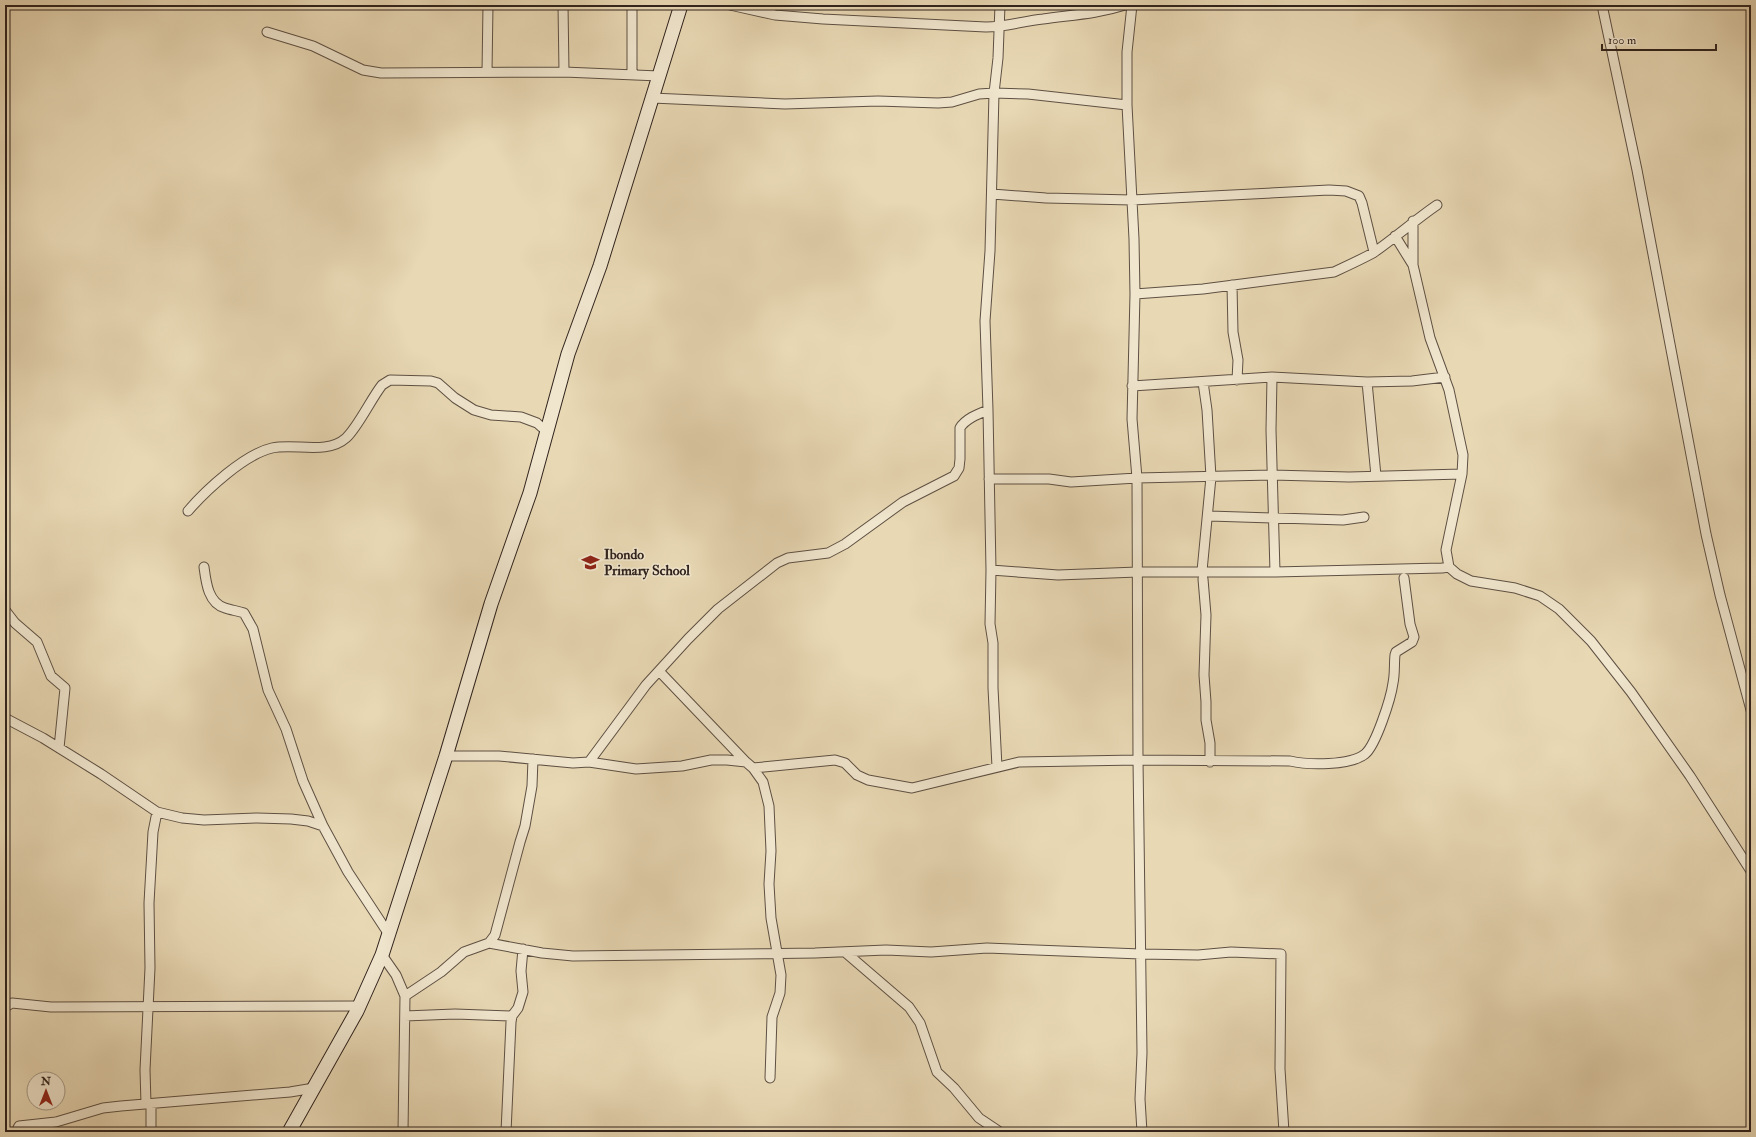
<svg xmlns="http://www.w3.org/2000/svg" width="1756" height="1137" font-family="'IM FELL Double Pica',serif">
<style>
.lines{fill:none;stroke-linecap:round;stroke-linejoin:round}
.street-casing{stroke:#5e5043;stroke-width:11}
.secondary-casing{stroke:#30231d;stroke-width:15}
.street{stroke:#f0e6ce;stroke-width:9}
.secondary{stroke:#f0e6ce;stroke-width:13}
.labels{text-anchor:middle;dominant-baseline:central;stroke-width:3;stroke-linejoin:round;paint-order:stroke}
.poi-label{font-size:14px;font-weight:bold;fill:#30231d;stroke:#f0e6ce;text-anchor:start}
</style>
<rect width="100%" height="100%" fill="#e8d8b4"/>
<filter id="stains"><feTurbulence type="fractalNoise" baseFrequency=".005" numOctaves="4"/><feColorMatrix values="0 0 0 0 .2 0 0 0 0 .09 0 0 0 0 .02 0 0 0 .5 -.17"/></filter>
<radialGradient id="worn" r=".72"><stop offset=".6" stop-color="#630" stop-opacity="0"/><stop offset="1" stop-color="#630" stop-opacity=".3"/></radialGradient>
<g class="lines">
<defs>
<path id="street" d="M 563,5 L 564,72
M 730,5 L 775,15 L 823,19 L 986,27 C 1005,27 1024,21 1043,19 C 1071,15 1097,14 1125,5
M 1132,5 L 1127,52 L 1127,105 L 1134,239 L 1135,294 L 1132,419 L 1137,478 L 1138,760 L 1142,1053 L 1140,1099 L 1142,1132
M 1602,5 L 1637,170 L 1706,534 L 1720,595 L 1751,710
M 267,32 L 313,46 L 363,70 L 381,73 L 564,72 L 659,76
M 487,72 L 488,5
M 632,74 L 632,5
M 652,98 L 785,104 L 878,101 L 938,103 L 952,102 L 979,94 L 994,93 L 1028,94 L 1127,105
M 992,194 L 1046,198 L 1132,200 L 1329,190 L 1346,191 L 1359,196 L 1362,203 L 1374,252
M 1395,236 L 1413,265 L 1430,338 L 1449,390 L 1463,455 L 1462,474 L 1446,550 L 1449,567 L 1457,574 L 1471,581 L 1515,588 L 1540,596 L 1559,609 L 1591,641 L 1631,692 L 1690,776 L 1751,871
M 1413,265 L 1413,221
M 1232,285 L 1233,332 L 1238,360 L 1237,380
M 1135,294 L 1203,289 L 1334,272 C 1347,266 1360,260 1373,253 C 1395,238 1415,220 1437,205
M 1272,377 L 1271,430 L 1275,572
M 1367,382 L 1376,476
M 1132,386 L 1272,377 L 1367,382 L 1412,381 L 1445,377
M 989,479 L 1049,479 L 1071,482 L 1137,478 L 1272,475 L 1349,477 L 1462,474
M 188,511 C 206,490 245,454 272,448 C 295,443 327,455 346,438 C 358,427 371,399 382,385 L 390,380 L 431,381 L 438,383 L 455,398 L 474,410 L 491,415 L 521,417 L 537,423 L 546,431
M 1209,516 L 1343,520 L 1364,517
M 204,567 C 206,582 208,603 225,608 C 231,610 238,611 244,613 L 253,629 L 268,690 L 286,729 L 303,781 L 323,826
M 991,570 L 1058,575 L 1138,572 L 1275,572 L 1442,568 L 1449,567
M 1202,571 L 1211,477 L 1207,410 L 1203,382
M 1203,579 L 1206,615 L 1204,675 L 1206,702 L 1206,720 L 1210,743 L 1210,762
M 5,610 L 15,623 L 37,642 L 51,676 L 65,688 L 59,748
M 659,671 L 746,762
M 5,718 L 43,738 L 101,774 L 157,812 L 182,818 L 204,820 L 257,818 L 291,819 L 308,821 L 323,826 L 348,872 L 388,933
M 446,756 L 499,756 L 573,763 L 589,762 L 636,769 L 682,766 L 711,760 L 727,760 L 746,762 L 753,768 L 763,782 L 769,806 L 771,851 L 769,884 L 771,918 L 781,975 L 780,993 L 772,1017 L 770,1078
M 589,762 L 646,685 L 688,639 L 718,609 L 777,563 L 788,558 L 828,553 L 845,544 L 903,502 L 954,476 L 959,468 L 960,459 L 960,428 C 965,419 978,414 988,410
M 997,767 L 993,688 L 993,643 L 990,624 L 991,570 L 988,410 L 985,321 L 990,251 L 994,93 L 998,58 L 1000,5
M 753,768 L 835,760 L 845,763 L 857,775 L 868,780 L 912,788 L 1019,762 L 1138,760 L 1290,761 C 1308,765 1350,766 1365,754 C 1376,745 1391,698 1393,683 C 1395,674 1394,664 1395,655 L 1396,652 L 1412,642 L 1414,637 L 1410,624 L 1404,578
M 489,943 L 542,953 L 573,956 L 815,953 L 886,950 L 931,952 L 987,948 L 1141,954 L 1198,955 L 1231,952 L 1281,954 L 1280,1069 L 1284,1132
M 845,952 L 909,1007 L 920,1023 L 937,1072 L 954,1088 L 979,1118 L 1000,1132
M 382,955 L 396,975 L 405,996 L 403,1132
M 405,996 L 441,972 L 464,952 L 489,943 L 495,935 L 520,842 L 525,826 L 532,786 L 533,759
M 5,1007 L 12,1003 L 51,1007 L 360,1006
M 405,1016 L 455,1014 L 512,1016
M 146,1104 L 145,1070 L 150,968 L 149,903 L 153,832 L 157,812
M 151,1104 L 151,1132
M 16,1132 L 19,1126 L 56,1122 L 103,1108 L 121,1106 L 290,1092 L 314,1088
M 506,1132 L 511,1022 L 512,1016 L 518,1008 L 523,992 L 521,971 L 523,949"/>
<path id="secondary" d="M 289,1132 L 357,1011 L 382,955 L 446,756 L 491,604 L 530,493 L 568,354 L 600,266 L 681,5"/>
</defs>
<use href="#street" class="street-casing"/>
<use href="#secondary" class="secondary-casing"/>
<use href="#street" class="street"/>
<use href="#secondary" class="secondary"/>
</g>
<defs>
<symbol id="school-bare" viewBox="-9 -9 18 18"><path d="M0-5L7-2L0 1L-7-2ZM-4 1L0 2.5L4 1V4Q0 6-4 4Z" fill="#8f2418" stroke="#f0e6ce" stroke-width="2.5" paint-order="stroke"/></symbol>
</defs>
<g fill-rule="evenodd">
<use href="#school-bare" x="578" y="550" width="25" height="25"/>
</g>
<g class="labels">
<g class="poi-label">
<text x="604" y="554">Ibondo<tspan x="604" dy="16">Primary School</tspan></text>
</g>
</g>
<rect width="1756" height="1137" fill="none" stroke="#e8d8b4" stroke-width="20"/>
<rect x="6" y="6" width="1744" height="1125" fill="none" stroke="#30231d" stroke-width="2"/>
<rect x="10" y="10" width="1736" height="1117" fill="none" stroke="#30231d"/>
<g transform="translate(46 1091)"><circle r="19" fill="#f0e6ce" stroke="#a39887"/>
<path d="M0-3L7 15L0 10L-7 15Z" fill="#8f2418"/>
<text y="-6" font-size="11" font-weight="bold" text-anchor="middle" fill="#30231d">N</text>
</g>
<path d="M1602 44v6h114v-6" fill="none" stroke="#30231d" stroke-width="2"/>
<text x="1608" y="44" font-size="12" fill="#30231d" stroke="#f0e6ce" stroke-width="3" paint-order="stroke">100 m</text>
<rect width="100%" height="100%" filter="url(#stains)"/>
<rect width="100%" height="100%" fill="url(#worn)"/>
</svg>
